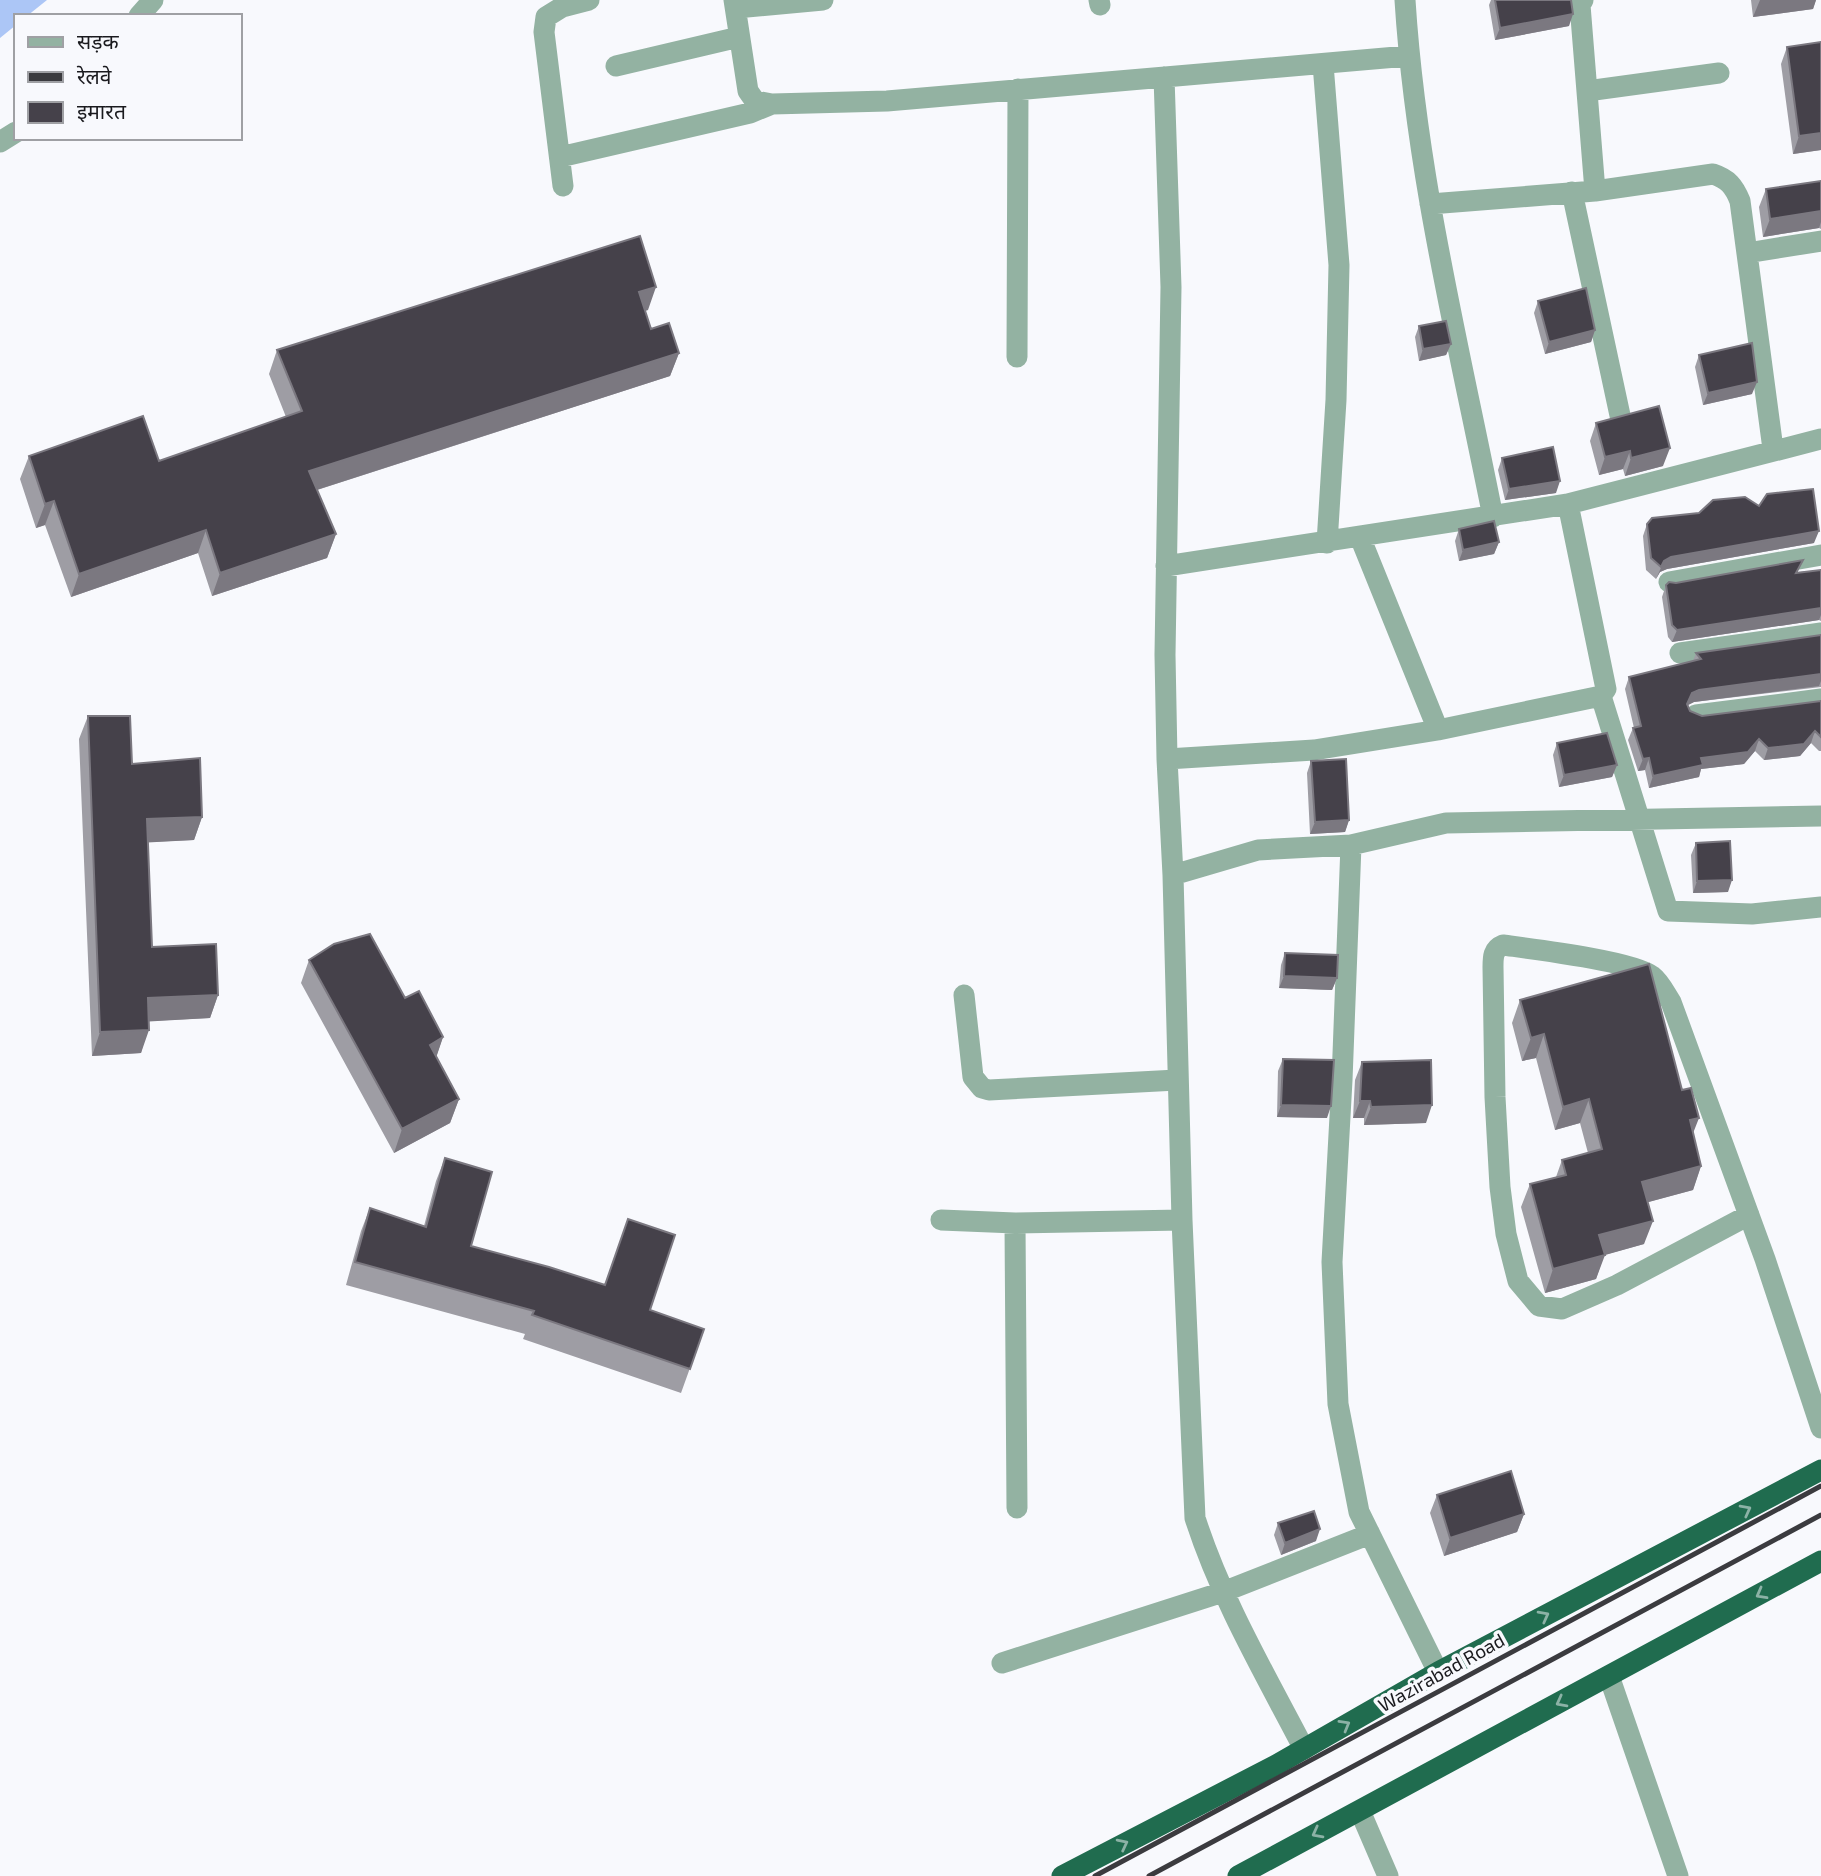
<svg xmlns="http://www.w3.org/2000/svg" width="1821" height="1876" font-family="'Exo 2','Noto Sans Devanagari',sans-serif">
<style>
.water{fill:#acc6f6}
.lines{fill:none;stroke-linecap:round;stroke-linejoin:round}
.minor{stroke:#93b2a2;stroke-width:21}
.trunk{stroke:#206c4f;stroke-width:21}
.rail{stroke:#3b3b3f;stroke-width:5}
.wall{fill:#9e9da4}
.shaded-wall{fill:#7b7880}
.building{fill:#45414a;stroke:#7b7880;stroke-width:2}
.oneway{stroke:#8cb2a6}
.labels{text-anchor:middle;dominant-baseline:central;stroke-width:7;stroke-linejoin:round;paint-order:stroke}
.street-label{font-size:19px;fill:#1a1a1e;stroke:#f8f9fd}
</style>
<rect width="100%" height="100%" fill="#f8f9fd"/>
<path class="water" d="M 0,0 L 47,0 L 27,16 L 16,16 L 16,25 L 0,38 Z"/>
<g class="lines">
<path class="minor" d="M 734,0 L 748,91 L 755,101 L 772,104 L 887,101 L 1408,56
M 1099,0 L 1100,5
M 1405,0 C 1416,174 1459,346 1493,517
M 1583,0 L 1580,5 L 1595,191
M 736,8 L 823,0
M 139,16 L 153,0
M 1323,64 L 1339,265 L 1336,400 L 1327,543
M 616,66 L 739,37
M 1164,77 L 1171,287 L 1165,655 L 1167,759 L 1173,875 L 1182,1220 L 1195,1518 C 1221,1599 1265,1674 1304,1749
M 1587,91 L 1719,73
M 0,142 L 16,132
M 560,157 L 750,113 L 772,104
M 563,186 L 544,32 L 546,17 L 562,7 L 589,0
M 1572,192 L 1621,420
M 1430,204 L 1595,191 L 1713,174 C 1728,179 1734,186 1740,201 L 1773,449
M 1747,253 L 1821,241
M 1017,357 L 1018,89
M 1360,537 L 1438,730
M 1166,566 L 1568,504 L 1821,439
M 1669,582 L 1821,555
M 1680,653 L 1821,633
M 1601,696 L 1668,911 L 1752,914 L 1821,907
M 1696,715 L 1821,699
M 1167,759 L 1314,750 L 1438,730 L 1601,696 L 1606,689 L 1568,504
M 1351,845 L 1342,1080 L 1332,1262 L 1338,1404 L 1359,1512 L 1438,1672
M 1173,875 L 1258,850 L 1351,845 L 1446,823 L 1821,816
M 964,995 L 973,1077 L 982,1088 L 989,1090 L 1177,1080
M 1749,1215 L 1617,1285 L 1562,1309 L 1539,1306 L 1518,1281 L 1506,1234 L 1500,1187 L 1495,1097 L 1493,967 C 1493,957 1493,949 1503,945 C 1532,949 1633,961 1652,976 C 1660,982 1665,993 1671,1002 L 1765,1259 L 1821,1428
M 941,1220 L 1015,1223 L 1182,1220
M 1015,1223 L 1017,1508
M 1002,1663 L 1223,1592 L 1370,1534
M 1609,1676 L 1678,1876
M 1360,1811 L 1388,1876"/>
<path class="trunk" d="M 1062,1876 L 1276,1765 L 1438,1672 L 1821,1470
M 1238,1876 L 1821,1561"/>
<path class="rail" d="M 1095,1876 L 1821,1486
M 1149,1876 L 1821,1515"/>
</g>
<path class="wall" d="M 1491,0 L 1571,0 L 1569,26 L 1495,40 L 1489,5 Z
M 1751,0 L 1816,0 L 1813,9 L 1753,17 Z
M 1787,47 L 1821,150 L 1793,154 L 1781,64 Z
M 1821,181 L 1821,229 L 1819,228 L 1763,237 L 1759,207 L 1766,189 Z
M 1538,301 L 1595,330 L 1591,342 L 1545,354 L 1534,313 Z
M 648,310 L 645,311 L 651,329 L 679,353 L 670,376 L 317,490 L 336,534 L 327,558 L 212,596 L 198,553 L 71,597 L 45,525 L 36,528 L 20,479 L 29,456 L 159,461 L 286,417 L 269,374 L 277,350 Z
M 1419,326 L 1451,344 L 1446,355 L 1419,361 L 1415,337 Z
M 1699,355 L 1752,394 L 1703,405 L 1695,367 Z
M 1596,423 L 1663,466 L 1625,476 L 1623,469 L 1599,475 L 1590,441 Z
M 1502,458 L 1556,493 L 1505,500 L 1498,470 Z
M 1647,524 L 1814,543 L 1667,569 L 1660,572 L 1656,579 L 1646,570 L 1643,536 Z
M 1459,529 L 1499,542 L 1494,554 L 1459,561 L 1455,541 Z
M 1821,570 L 1821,621 L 1819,620 L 1672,642 L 1668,637 L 1662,597 L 1666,585 L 1676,583 Z
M 1821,635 L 1821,687 L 1694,702 L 1688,705 L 1690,711 L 1702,716 L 1821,701 L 1821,751 L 1819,751 L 1811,743 L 1800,756 L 1764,760 L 1755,751 L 1744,764 L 1701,769 L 1699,777 L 1649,788 L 1645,770 L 1638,771 L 1628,740 L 1633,728 L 1634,728 L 1625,689 L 1629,677 L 1693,661 L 1696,653 Z
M 88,716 L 132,764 L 202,817 L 194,840 L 148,842 L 152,947 L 218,995 L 210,1018 L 149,1021 L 141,1053 L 92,1056 L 79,739 Z
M 1557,743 L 1617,765 L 1612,777 L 1559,787 L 1553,755 Z
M 1311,761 L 1349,820 L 1345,832 L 1310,834 L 1307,773 Z
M 1696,843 L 1728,892 L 1693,893 L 1691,855 Z
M 1285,953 L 1337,978 L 1332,990 L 1279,988 L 1281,965 Z
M 309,960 L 405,998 L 443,1037 L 436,1057 L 459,1099 L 450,1123 L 394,1153 L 301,983 Z
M 1520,1000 L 1693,1133 L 1701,1166 L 1693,1190 L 1648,1202 L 1644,1244 L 1604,1255 L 1596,1279 L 1545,1293 L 1521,1207 L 1530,1184 L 1556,1177 L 1562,1160 L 1588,1153 L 1580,1123 L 1555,1130 L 1536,1058 L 1522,1061 L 1512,1023 Z
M 1283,1059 L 1327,1118 L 1277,1117 L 1278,1071 Z
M 1362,1062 L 1426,1123 L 1364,1125 L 1364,1118 L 1353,1118 L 1355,1080 Z
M 445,1158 L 471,1246 L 704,1329 L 681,1393 L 523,1339 L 525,1334 L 346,1285 L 361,1231 L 370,1208 L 424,1226 L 436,1181 Z
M 1437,1495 L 1524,1514 L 1517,1532 L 1444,1556 L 1430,1513 Z
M 1278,1523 L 1316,1541 L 1281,1555 L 1274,1535 Z"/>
<path class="shaded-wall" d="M 1760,0 L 1816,0 L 1813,9 L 1753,17 Z
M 1573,14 L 1569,26 L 1495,40 L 1500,28 Z
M 1821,133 L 1821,150 L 1793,154 L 1799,136 Z
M 1821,211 L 1821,222 L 1819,228 L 1763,237 L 1770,219 Z
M 656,287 L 648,310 L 631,315 L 639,292 Z
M 1595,330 L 1591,342 L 1545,354 L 1549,342 Z
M 1451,344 L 1446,355 L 1419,361 L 1423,349 Z
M 679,353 L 670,376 L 301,495 L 309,471 Z
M 1757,382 L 1752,394 L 1703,405 L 1708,393 Z
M 1670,448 L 1663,466 L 1625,476 L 1631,458 Z
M 1630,451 L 1623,469 L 1599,475 L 1605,457 Z
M 1560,481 L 1556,493 L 1505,500 L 1509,489 Z
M 54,501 L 45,525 L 36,528 L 45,504 Z
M 206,530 L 198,553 L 71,597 L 79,574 Z
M 1819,531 L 1814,543 L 1667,569 L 1660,572 L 1656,579 L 1664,561 L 1671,557 Z
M 336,534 L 327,558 L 212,596 L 220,573 Z
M 1499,542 L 1494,554 L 1459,561 L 1463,550 Z
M 1821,608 L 1821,615 L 1819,620 L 1672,642 L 1677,630 Z
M 1821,674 L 1821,681 L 1819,686 L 1694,702 L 1688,705 L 1683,716 L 1692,693 L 1699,690 Z
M 1815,731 L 1811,743 L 1800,756 L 1764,760 L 1768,748 Z
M 1759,739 L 1755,751 L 1744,764 L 1701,769 L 1699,777 L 1649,788 L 1653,776 L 1701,758 Z
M 1649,758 L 1645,770 L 1638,771 L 1643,759 Z
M 1617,765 L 1612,777 L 1559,787 L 1564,775 Z
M 202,817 L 194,840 L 138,843 L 147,819 Z
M 1349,820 L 1345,832 L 1310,834 L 1315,822 Z
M 1732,880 L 1728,892 L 1693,893 L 1697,881 Z
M 1284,976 L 1337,978 L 1332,990 L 1279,988 Z
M 218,995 L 210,1018 L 140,1022 L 148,998 Z
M 149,1030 L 141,1053 L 92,1056 L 100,1032 Z
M 1544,1034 L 1536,1058 L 1522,1061 L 1531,1038 Z
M 443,1037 L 435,1061 L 430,1045 Z
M 459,1099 L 450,1123 L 394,1153 L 402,1129 Z
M 1589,1099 L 1580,1123 L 1555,1130 L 1563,1107 Z
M 1360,1101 L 1370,1101 L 1364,1118 L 1353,1118 Z
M 1281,1105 L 1331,1106 L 1327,1118 L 1277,1117 Z
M 1432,1105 L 1426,1123 L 1364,1125 L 1371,1107 Z
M 1699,1118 L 1690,1141 L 1690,1120 Z
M 1701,1166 L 1693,1190 L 1634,1206 L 1642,1182 Z
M 1653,1221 L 1644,1244 L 1591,1259 L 1599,1235 Z
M 1605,1255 L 1596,1279 L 1545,1293 L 1553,1269 Z
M 1524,1514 L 1517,1532 L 1444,1556 L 1450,1538 Z
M 1320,1529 L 1316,1541 L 1281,1555 L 1285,1543 Z"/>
<path class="building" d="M 1495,0 L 1571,0 L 1573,14 L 1500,28 Z
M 1821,42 L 1821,133 L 1799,136 L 1787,47 Z
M 1821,181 L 1821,211 L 1770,219 L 1766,189 Z
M 640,236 L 656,287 L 639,292 L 651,329 L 669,323 L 679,353 L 309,471 L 336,534 L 220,573 L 206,530 L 79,574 L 54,501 L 45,504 L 29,456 L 143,416 L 159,461 L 302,411 L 277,350 Z
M 1586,288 L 1595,330 L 1549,342 L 1538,301 Z
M 1446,321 L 1451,344 L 1423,349 L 1419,326 Z
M 1752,343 L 1757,382 L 1708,393 L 1699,355 Z
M 1659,406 L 1670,448 L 1631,458 L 1630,451 L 1605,457 L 1596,423 Z
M 1553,447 L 1560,481 L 1509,489 L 1502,458 Z
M 1813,489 L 1819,531 L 1671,557 L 1664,561 L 1661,567 L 1651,558 L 1647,524 L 1652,518 L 1699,513 L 1713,500 L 1745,497 L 1759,506 L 1767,494 Z
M 1494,521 L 1499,542 L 1463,550 L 1459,529 Z
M 1803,560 L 1796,573 L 1821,570 L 1821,608 L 1677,630 L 1672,625 L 1666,585 L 1669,582 L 1676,583 Z
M 1821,635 L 1821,674 L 1699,690 L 1692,693 L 1687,704 L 1690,711 L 1702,716 L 1821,701 L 1821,737 L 1815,731 L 1804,744 L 1768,748 L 1759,739 L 1748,752 L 1701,758 L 1703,765 L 1653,776 L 1649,758 L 1643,759 L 1633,728 L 1641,726 L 1629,677 L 1701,659 L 1696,653 Z
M 88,716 L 130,716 L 132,764 L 200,758 L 202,817 L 147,819 L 152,947 L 216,944 L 218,995 L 148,998 L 149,1030 L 100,1032 Z
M 1607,733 L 1617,765 L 1564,775 L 1557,743 Z
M 1346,759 L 1349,820 L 1315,822 L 1311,761 Z
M 1730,841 L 1732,880 L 1697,881 L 1696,843 Z
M 370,934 L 405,998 L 419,991 L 443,1037 L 430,1045 L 459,1099 L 402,1129 L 309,960 L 334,944 Z
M 1285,953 L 1338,955 L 1337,978 L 1284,976 Z
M 1649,964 L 1682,1090 L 1691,1088 L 1699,1118 L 1690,1120 L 1701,1166 L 1642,1182 L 1653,1221 L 1599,1235 L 1605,1255 L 1553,1269 L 1530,1184 L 1566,1175 L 1562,1160 L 1602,1149 L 1589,1099 L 1563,1107 L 1544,1034 L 1531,1038 L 1520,1000 Z
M 1283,1059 L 1334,1060 L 1331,1106 L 1281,1105 Z
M 1431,1060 L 1432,1105 L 1371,1107 L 1370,1101 L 1360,1101 L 1362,1062 Z
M 445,1158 L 492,1172 L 471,1246 L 549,1267 L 605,1285 L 628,1219 L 675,1235 L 650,1310 L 704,1329 L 690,1369 L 532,1315 L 534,1311 L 355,1262 L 370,1208 L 426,1227 Z
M 1511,1471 L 1524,1514 L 1450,1538 L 1437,1495 Z
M 1314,1511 L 1320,1529 L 1285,1543 L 1278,1523 Z"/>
<defs><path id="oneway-chevron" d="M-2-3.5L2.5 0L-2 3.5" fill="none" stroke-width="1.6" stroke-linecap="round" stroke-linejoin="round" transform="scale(1.75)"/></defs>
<g class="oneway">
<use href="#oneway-chevron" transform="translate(1746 1510) rotate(-28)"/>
<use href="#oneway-chevron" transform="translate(1761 1594) rotate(151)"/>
<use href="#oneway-chevron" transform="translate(1544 1616) rotate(-28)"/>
<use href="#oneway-chevron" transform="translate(1561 1702) rotate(152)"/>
<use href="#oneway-chevron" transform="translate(1345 1725) rotate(-30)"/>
<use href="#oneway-chevron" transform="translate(1317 1833) rotate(152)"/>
<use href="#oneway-chevron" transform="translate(1123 1844) rotate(-27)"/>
</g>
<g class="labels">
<g class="street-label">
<text transform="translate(1441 1672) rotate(-29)">Wazirabad Road</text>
</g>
</g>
<rect x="14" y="14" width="228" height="126" fill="#f8f9fd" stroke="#9fa0a4" stroke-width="2"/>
<rect x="28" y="37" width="35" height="10" fill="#93b2a2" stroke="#9fa0a4" stroke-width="2"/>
<text x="77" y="49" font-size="21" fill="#1a1a1e">सड़क</text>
<rect x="28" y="72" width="35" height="10" fill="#3b3b3f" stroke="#9fa0a4" stroke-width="2"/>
<text x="77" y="84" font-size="21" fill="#1a1a1e">रेलवे</text>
<rect x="28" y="102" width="35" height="21" fill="#45414a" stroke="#9fa0a4" stroke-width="2"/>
<text x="77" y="119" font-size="21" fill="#1a1a1e">इमारत</text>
</svg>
